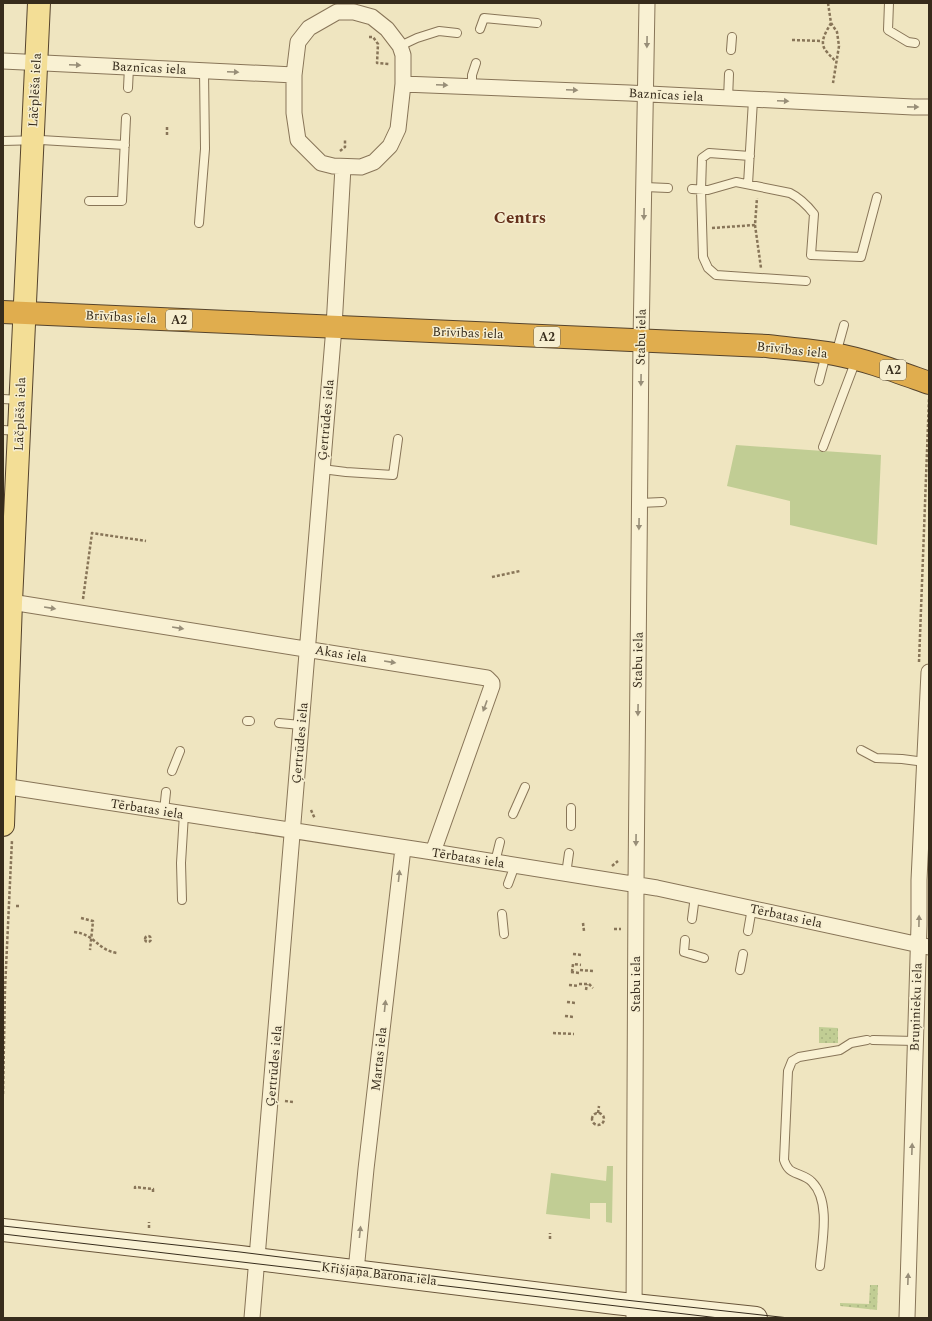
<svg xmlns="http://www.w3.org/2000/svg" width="932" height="1321" font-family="Spectral,serif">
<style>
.grass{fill:url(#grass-dots)}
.garden{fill:#c1cd94}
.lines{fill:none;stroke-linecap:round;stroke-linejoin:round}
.lane-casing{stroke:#887558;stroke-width:10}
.street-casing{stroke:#887558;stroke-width:17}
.secondary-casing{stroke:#6a563b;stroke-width:24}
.primary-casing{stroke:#55432c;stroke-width:24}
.highway-casing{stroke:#55432c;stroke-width:24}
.path{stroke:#887558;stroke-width:2.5;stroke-dasharray:3 2;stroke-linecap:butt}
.lane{stroke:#f9f1d3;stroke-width:8}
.street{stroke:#f9f1d3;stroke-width:15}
.secondary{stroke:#f9f1d3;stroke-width:22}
.primary{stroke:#f3de96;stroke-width:22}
.highway{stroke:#e0ad4e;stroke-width:22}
.tram{stroke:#372c1c;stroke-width:1}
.path-bridge{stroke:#887558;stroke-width:2.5;stroke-dasharray:3 2;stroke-linecap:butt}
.oneway{fill:#988e78}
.labels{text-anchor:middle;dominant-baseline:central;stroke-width:3;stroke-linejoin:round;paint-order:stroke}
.shield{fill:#f6eed0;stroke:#706652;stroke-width:1}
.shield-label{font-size:12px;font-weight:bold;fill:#372c1c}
.street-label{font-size:13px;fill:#372c1c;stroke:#f6eed0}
.district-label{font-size:17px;font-weight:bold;fill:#65311b;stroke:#f6eed0}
</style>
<defs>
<pattern id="grass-dots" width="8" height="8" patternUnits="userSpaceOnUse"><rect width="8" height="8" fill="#c1cd94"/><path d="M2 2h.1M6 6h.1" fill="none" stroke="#a6b07f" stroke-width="1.8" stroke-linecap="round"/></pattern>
</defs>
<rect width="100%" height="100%" fill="#efe5c0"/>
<path class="grass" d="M 819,1027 L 838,1028 L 838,1043 L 819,1043 Z
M 870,1285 L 878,1285 L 877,1310 L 840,1306 L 840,1303 L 869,1304 Z"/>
<path class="garden" d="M 736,445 L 881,455 L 877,545 L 790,525 L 790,501 L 727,486 Z
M 607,1166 L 613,1166 L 612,1223 L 606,1222 L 606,1203 L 590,1203 L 590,1219 L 546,1214 L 551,1173 L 606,1181 Z"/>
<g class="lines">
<defs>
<path id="lane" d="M 889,3 L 888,30 L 908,42 L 915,43
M 480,29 L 484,18 L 537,23
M 400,46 L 417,38 L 439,31 L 457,33
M 731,50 L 732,37
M 472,86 L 472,75 L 476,63
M 128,88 L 129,67
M 728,99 L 729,74
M 3,141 L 41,140 L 125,145
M 750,156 L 709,153 L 702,158 L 701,190 L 703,257 L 708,268 L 716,275 L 806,281
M 748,184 L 753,100
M 645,187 L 668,188
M 692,189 L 708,190 L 736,182 L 790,193 C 800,198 807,205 814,214 L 811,255 L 861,257 L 877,197
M 89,201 L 122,201 L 126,118
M 199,223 L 205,149 L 204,71
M 836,354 L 844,325
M 819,381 L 826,354
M 3,399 L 20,400
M 3,430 L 19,431
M 823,447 L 856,360
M 322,469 L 346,472 L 393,475 L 398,439
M 640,503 L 662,502
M 247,721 L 250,721
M 279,723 L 301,725
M 861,750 L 876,758 L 902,759 L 925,762
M 172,771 L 180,751
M 164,811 L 166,792
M 513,814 L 525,787
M 571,826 L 571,808
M 495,862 L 500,842
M 566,874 L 569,853
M 508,884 L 515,865
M 182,900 L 181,863 L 184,814
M 502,914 L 504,934
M 692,919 L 695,896
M 748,931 L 752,908
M 685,940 L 684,952 L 704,958
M 740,970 L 743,954
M 873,1040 L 915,1041
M 820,1266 C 822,1242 831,1201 812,1182 C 806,1175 793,1174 789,1169 C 787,1167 785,1163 784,1160 L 788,1071 L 792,1061 L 799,1057 L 840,1050 L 851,1043 L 867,1040"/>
<path id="street" d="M 337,12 L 354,12 L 372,17 L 387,29 L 400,46 L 403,55 L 403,84 L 398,129 L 390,146 L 374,162 L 361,167 L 333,166 L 321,163 L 298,140 L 294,113 L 294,75 L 298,42 L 309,28 Z
M 3,61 L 294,75
M 403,84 L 629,93 L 913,107 L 929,107
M 11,602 L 487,678 L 492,683 L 492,686 L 433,852
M 3,786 L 433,852 L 657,888 L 929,947
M 356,1271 L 366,1169 L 403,848
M 252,1318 L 334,327 L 343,167
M 634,1318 L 636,885 L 641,341 L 647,3
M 907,1318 L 919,925 L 919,880 L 929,672"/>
<path id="secondary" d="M 3,1230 L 240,1257 L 615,1303 L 756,1318"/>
<path id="primary" d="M 3,825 L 11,602 L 39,3"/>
<path id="highway" d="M 3,312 L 767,346 C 790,349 812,350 834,354 C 867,360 898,372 929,383"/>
</defs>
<use href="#lane" class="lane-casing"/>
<use href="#street" class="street-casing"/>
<use href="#secondary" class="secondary-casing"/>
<use href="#primary" class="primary-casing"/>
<use href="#highway" class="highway-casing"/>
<path class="path" d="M 828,3 L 831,23 L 837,32 L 839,46 L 833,83
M 831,23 C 826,32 818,43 827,52 C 830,56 833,58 836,62
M 369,37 L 373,37 L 378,44 L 377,63 L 389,64
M 792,40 L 822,41
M 167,127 L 167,135
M 340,151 L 345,147 L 345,140
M 755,225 L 761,268
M 712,228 L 755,225 L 757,198
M 492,577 L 520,571
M 83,599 L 92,533 L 146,541
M 919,662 L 929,399
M 311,810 L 315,819
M 612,866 L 618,861
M 16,906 L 19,906
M 81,918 L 93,921 L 90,950
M 583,923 L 584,931
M 614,929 L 621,929
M145 939a3 3 0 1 1 6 0a3 3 0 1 1-6 0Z
M 573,954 L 582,955
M 580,970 L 593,971
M 571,972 L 580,973
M 572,972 L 573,964 L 581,965
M 579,984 L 589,984 L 593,988
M 569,985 L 579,986
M 586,990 L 587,984
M 567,1002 L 576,1003
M 565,1016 L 574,1017
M 553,1033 L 574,1034
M 3,1094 L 5,989 L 12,840
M 285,1101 L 293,1102
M 598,1113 L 599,1106
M592 1119a6 6 0 1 1 12 0a6 6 0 1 1-12 0Z
M 135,1189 L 135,1187 L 153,1189 L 153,1192
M 149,1228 L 149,1222
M 550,1239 L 550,1233"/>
<use href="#lane" class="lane"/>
<use href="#street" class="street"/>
<use href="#secondary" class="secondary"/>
<use href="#primary" class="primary"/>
<use href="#highway" class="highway"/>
<path class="tram" d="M 3,1226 L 240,1252 L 616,1299 L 789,1318
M 3,1234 L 719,1318"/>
<path class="path-bridge" d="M 74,932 C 95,934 97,950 117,953"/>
</g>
<defs><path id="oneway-solid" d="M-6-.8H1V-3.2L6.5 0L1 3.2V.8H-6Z"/></defs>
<g class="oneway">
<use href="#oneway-solid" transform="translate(647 42) rotate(91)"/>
<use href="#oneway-solid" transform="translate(75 65) rotate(2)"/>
<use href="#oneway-solid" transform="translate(233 72) rotate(3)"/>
<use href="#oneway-solid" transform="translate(442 85) rotate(3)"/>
<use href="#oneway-solid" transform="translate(572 90) rotate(2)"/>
<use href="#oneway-solid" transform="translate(783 101) rotate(3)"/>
<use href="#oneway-solid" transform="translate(913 107) rotate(1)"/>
<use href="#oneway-solid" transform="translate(644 214) rotate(91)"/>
<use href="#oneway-solid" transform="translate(641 380) rotate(91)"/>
<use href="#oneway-solid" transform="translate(639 524) rotate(91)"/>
<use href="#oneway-solid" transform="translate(50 608) rotate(9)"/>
<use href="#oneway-solid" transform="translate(178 628) rotate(9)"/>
<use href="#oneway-solid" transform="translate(390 662) rotate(9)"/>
<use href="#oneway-solid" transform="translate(485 706) rotate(110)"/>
<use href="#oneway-solid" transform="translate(638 710) rotate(91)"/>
<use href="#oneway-solid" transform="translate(636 840) rotate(91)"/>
<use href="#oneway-solid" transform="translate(399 876) rotate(-84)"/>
<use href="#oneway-solid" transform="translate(919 921) rotate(-89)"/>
<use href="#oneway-solid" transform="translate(385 1006) rotate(-84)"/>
<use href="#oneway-solid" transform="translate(912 1149) rotate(-88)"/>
<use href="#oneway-solid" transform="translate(360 1232) rotate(-84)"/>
<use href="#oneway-solid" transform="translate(908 1279) rotate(-88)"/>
</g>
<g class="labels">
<g class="shield">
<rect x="166" y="310" width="26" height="20" rx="3"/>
<rect x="534" y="327" width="26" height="20" rx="3"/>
<rect x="880" y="360" width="26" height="20" rx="3"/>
</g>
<g class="shield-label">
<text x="179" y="320">A2</text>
<text x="547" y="337">A2</text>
<text x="893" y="370">A2</text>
</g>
<g class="street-label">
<text transform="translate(149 68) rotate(3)">Baznīcas iela</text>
<text transform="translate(35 90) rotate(-87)">Lāčplēša iela</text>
<text transform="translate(666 95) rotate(3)">Baznīcas iela</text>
<text transform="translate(121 317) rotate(3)">Brīvības iela</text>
<text transform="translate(468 333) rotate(2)">Brīvības iela</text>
<text transform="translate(641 337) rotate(-89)">Stabu iela</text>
<text transform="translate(792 350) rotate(6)">Brīvības iela</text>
<text transform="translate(20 414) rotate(-88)">Lāčplēša iela</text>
<text transform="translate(326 420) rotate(-85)">Ģertrūdes iela</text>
<text transform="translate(341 654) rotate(9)">Akas iela</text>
<text transform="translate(638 660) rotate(-89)">Stabu iela</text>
<text transform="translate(300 743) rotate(-85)">Ģertrūdes iela</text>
<text transform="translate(147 809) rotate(9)">Tērbatas iela</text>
<text transform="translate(468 858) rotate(9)">Tērbatas iela</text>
<text transform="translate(786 916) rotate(12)">Tērbatas iela</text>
<text transform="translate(636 984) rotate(-90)">Stabu iela</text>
<text transform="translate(916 1007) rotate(-88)">Bruņinieku iela</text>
<text transform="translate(379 1059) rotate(-84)">Martas iela</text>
<text transform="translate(274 1066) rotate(-85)">Ģertrūdes iela</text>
<text transform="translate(379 1274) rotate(7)">Krišjāņa Barona iela</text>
</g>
<g class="district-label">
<text x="520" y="218">Centrs</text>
</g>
</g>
<rect width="932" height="1321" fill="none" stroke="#372c1c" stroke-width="8"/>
</svg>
